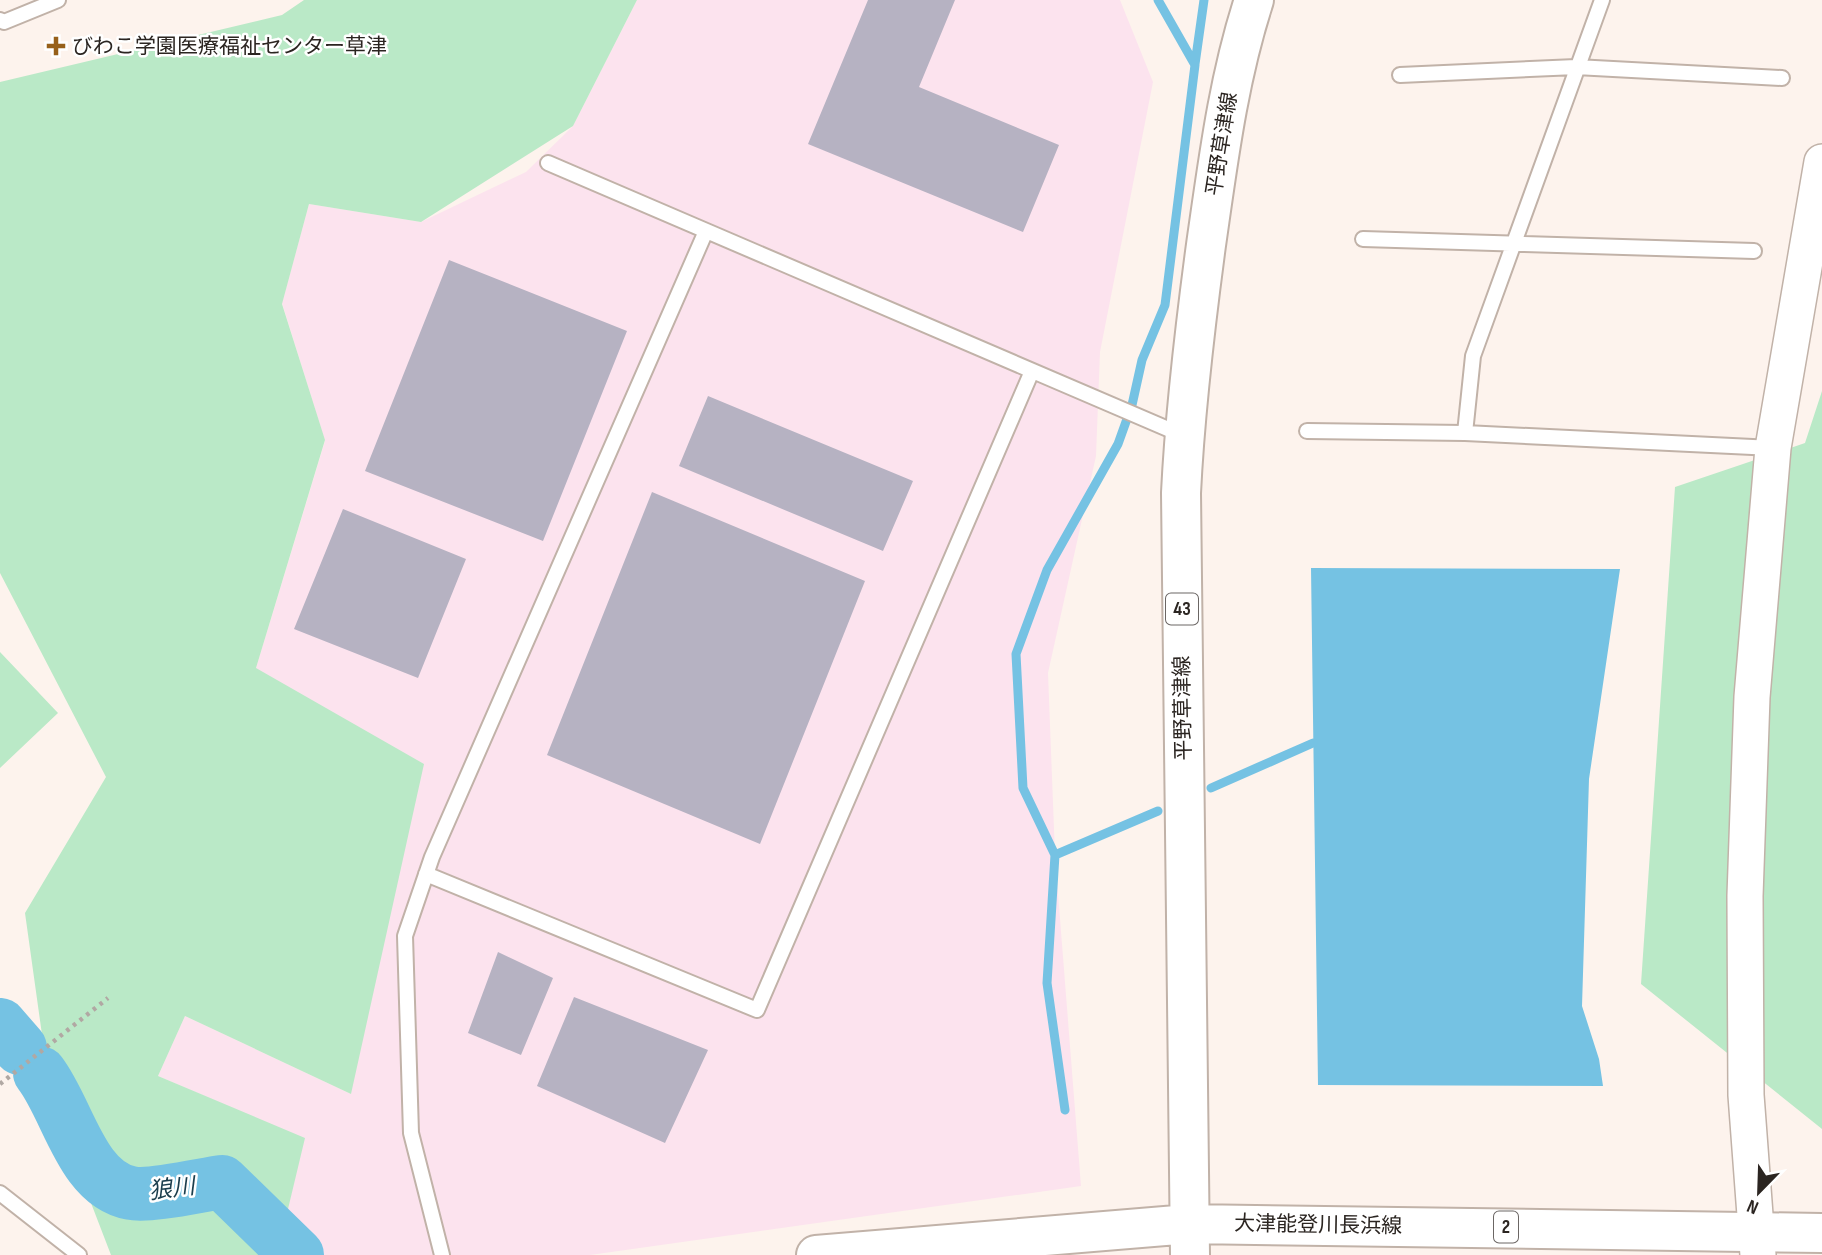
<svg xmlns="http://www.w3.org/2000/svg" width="1822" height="1255" font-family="'Sofia Sans Condensed','Noto Sans JP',sans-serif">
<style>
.industrial{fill:#fce3ee}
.green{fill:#bae9c7}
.water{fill:#75c2e3}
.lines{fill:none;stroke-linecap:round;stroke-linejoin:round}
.stream{stroke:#75c2e3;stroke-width:9}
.river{stroke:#75c2e3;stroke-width:54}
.building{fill:#b6b2c2}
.service-casing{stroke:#c1b2a8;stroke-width:18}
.tertiary-casing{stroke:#c1b2a8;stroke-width:38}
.primary-casing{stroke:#c1b2a8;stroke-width:42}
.path{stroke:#b1a8a3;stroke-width:4.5;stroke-dasharray:3.5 5;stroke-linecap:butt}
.service{stroke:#fff;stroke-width:14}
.tertiary{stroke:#fff;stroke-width:35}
.primary{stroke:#fff;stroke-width:38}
.poi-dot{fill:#97601a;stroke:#fff;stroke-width:2.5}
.labels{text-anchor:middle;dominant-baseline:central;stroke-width:5;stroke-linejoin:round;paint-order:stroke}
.shield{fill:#fff;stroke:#6b6664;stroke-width:2}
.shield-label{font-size:19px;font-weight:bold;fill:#2b2521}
.poi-label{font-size:21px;fill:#2b2521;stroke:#fff;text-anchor:start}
.street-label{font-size:21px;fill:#2b2521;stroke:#fff}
.water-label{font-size:23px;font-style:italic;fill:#1b3e4d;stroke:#fff}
</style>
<rect width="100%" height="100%" fill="#fdf3ed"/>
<path class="industrial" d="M 637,0 L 1120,0 L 1153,82 L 1100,352 L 1096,456 L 1048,673 L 1055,855 L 1081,1186 L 590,1255 L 277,1255 L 304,1139 L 158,1076 L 185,1016 L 351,1094 L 256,668 L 325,441 L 282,303 L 309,204 L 421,222 L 526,172 L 573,126 Z"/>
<path class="green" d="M 304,0 L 637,0 L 573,126 L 421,222 L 309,204 L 282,304 L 325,440 L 256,668 L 424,764 L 351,1094 L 185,1016 L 158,1076 L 305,1138 L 277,1255 L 111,1255 L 51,1099 L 25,913 L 106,777 L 0,573 L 0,82 L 282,15 Z
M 1822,391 L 1822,1129 L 1641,984 L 1675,487 L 1805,443 Z
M 0,652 L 58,713 L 0,768 Z"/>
<path class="water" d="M 1311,568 L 1620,569 L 1589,779 L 1582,1006 L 1599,1059 L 1603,1086 L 1318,1085 Z"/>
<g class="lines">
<path class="stream" d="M 1195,64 L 1204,0
M 1211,788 L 1313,743
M 1055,855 L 1158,811
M 1065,1110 L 1047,983 L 1055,855 L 1023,788 L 1016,654 L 1047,570 L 1118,444 L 1132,405 L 1142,360 L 1165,305 L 1195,65 L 1158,0"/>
<path class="river" d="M 0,1025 L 20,1048
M 40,1073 C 68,1109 81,1184 131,1193 C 149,1197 201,1185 222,1182 L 297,1255"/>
</g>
<path class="building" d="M 868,0 L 955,0 L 919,87 L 1059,145 L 1023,232 L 808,144 Z
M 449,260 L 627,331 L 543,541 L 365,471 Z
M 708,396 L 913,481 L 883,551 L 679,466 Z
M 652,492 L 865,581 L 760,844 L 547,755 Z
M 343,509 L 466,559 L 418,678 L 294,629 Z
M 498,952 L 553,978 L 521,1055 L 468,1033 Z
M 574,997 L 708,1050 L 665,1143 L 537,1086 Z"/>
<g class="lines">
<defs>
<path id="service" d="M 0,20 L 4,22 L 58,0
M 1400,75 L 1576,67 L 1782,78
M 548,163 L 1182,435
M 1363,239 L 1754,251
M 1307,431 L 1465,433 L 1773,448
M 1465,433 L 1473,356 L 1602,0
M 426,874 L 757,1010 L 1032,371
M 0,1193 L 79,1255
M 442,1255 L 411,1133 L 405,936 L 432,857 L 706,231"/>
<path id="tertiary" d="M 1758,1255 L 1746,1095 L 1745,896 L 1752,697 L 1773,448 L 1822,162"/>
<path id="primary" d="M 816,1255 L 1189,1224 L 1822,1233
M 1190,1255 L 1181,493 C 1185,410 1195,327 1206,245 C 1218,162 1228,80 1254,0"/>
</defs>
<use href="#service" class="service-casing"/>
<use href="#tertiary" class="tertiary-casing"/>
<use href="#primary" class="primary-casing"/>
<path class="path" d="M 0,1084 L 108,998"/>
<use href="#service" class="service"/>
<use href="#tertiary" class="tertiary"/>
<use href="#primary" class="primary"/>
</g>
<path class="poi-dot" d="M52.5 35.5h7v7h7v7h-7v7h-7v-7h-7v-7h7z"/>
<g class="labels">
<g class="shield">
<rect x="1166" y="593.5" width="32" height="31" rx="5"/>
<rect x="1494" y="1211.5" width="24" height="31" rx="5"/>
</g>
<g class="shield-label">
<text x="1182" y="609">43</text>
<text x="1506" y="1227">2</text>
</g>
<g class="poi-label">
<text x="72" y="46">びわこ学園医療福祉センター草津</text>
</g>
<g class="street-label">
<text transform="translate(1222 144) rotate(-81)">平野草津線</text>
<text transform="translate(1183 708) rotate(-91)">平野草津線</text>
<text transform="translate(1318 1225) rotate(1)">大津能登川長浜線</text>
</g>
<g class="water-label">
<text transform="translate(172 1189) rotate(-7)">狼川</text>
</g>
</g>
<g transform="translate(1759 1192) rotate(203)" stroke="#ffffff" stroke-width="5" paint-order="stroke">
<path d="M0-5L12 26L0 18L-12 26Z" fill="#2b2521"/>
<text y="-10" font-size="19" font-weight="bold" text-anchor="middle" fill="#2b2521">N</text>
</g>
</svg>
